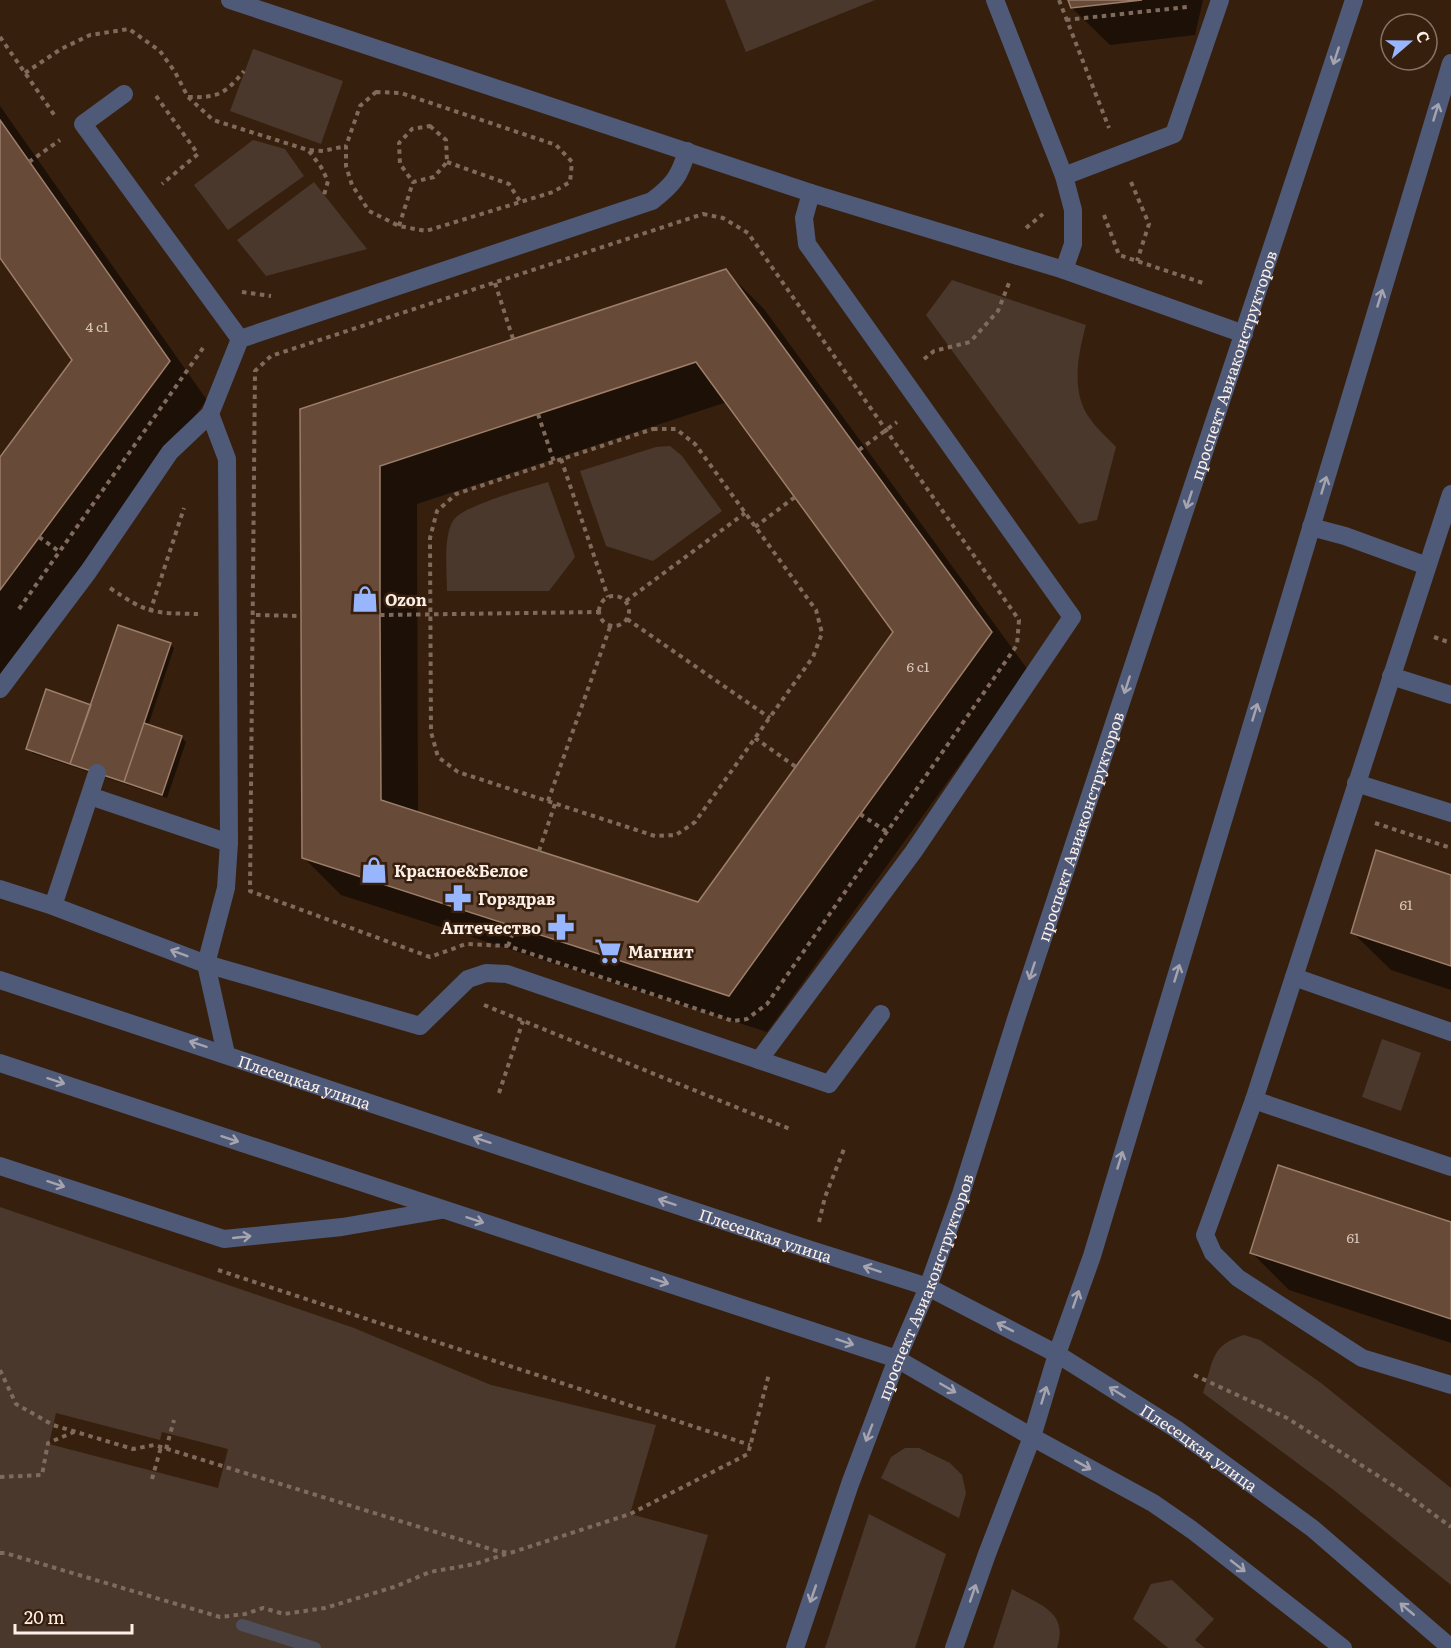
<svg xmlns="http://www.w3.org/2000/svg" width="1451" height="1648" font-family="Literata,serif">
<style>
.green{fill:#4a382d;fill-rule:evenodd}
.shadow{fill:#0007;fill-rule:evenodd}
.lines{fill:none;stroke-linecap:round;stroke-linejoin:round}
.stream{stroke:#4f4f5c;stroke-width:12}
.building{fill:#674a37;stroke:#9c7e6a;stroke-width:1.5;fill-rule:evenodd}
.path{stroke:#7f6a5c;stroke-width:4;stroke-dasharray:4.5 4.5;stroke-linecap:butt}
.minor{stroke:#4e5a77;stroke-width:18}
.oneway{stroke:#a6a4af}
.labels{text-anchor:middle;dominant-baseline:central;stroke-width:5;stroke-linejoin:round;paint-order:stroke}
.number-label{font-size:14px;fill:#d8c6bb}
.street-label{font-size:16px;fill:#fdefe7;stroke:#371f0d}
.poi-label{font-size:16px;font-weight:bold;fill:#fdefe7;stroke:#371f0d;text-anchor:start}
</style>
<rect width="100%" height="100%" fill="#371f0d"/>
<path class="green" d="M 725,0 L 875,0 L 746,52 Z
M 253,49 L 343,81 L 321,144 L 230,111 Z
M 253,140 L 285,149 L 304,176 L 228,230 L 194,185 Z
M 314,182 L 367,249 L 266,276 L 237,240 Z
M 952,280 L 1086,325 C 1078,354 1070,394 1091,420 C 1098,430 1108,438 1116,447 L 1097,520 L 1079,524 L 926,315 Z
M 670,446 L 682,456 L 722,511 L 653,561 L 606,546 L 580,471 L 656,447 Z
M 548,482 L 575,557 L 549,591 L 447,591 C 447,572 443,537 453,521 C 462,505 529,488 548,482 Z
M 1382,1039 L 1421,1053 L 1401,1111 L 1362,1097 Z
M 0,1207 L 354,1328 L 491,1385 L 656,1425 L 630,1514 L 708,1535 L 675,1648 L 0,1648 ZM 56,1413 L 160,1440 L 162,1432 L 228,1449 L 218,1488 L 49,1444 Z
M 1244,1335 L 1260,1340 L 1321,1383 L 1451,1488 L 1451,1585 L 1335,1491 L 1203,1393 C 1213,1363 1210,1345 1244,1335 Z
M 905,1448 L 919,1448 L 950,1463 L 962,1475 L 966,1493 L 959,1518 L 881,1478 L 891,1457 Z
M 869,1514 L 946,1554 L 915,1648 L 825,1648 Z
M 1172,1580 L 1214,1619 L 1195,1640 L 1205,1648 L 1168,1648 L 1133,1619 L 1151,1584 Z
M 1012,1589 C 1039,1605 1069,1611 1057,1648 L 993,1648 Z"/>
<path class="shadow" d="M 1069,0 L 1203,0 L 1195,35 L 1110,45 L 1072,8 Z
M 0,106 L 207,400 L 0,677 L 0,459 L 74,360 L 0,255 Z
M 726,271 L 764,309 L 1028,670 L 767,1032 L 341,895 L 303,857 L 302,410 ZM 727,402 L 895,632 L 699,904 L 418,813 L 417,504 Z
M 170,644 L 174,648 L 148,726 L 181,737 L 186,742 L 167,798 L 32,753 L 28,748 L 91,707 Z
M 1451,876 L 1451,990 L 1391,970 L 1353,933 Z
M 1451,1224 L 1451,1343 L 1289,1290 L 1251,1252 Z"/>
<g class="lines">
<path class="stream" d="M 242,1625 L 315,1648"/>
</g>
<path class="building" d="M 1068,0 L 1142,0 L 1071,8 Z
M 0,120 L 170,361 L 0,590 L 0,457 L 72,360 L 0,258 Z
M 726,269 L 992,632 L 729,996 L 302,858 L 301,616 L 300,409 ZM 696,362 L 893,632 L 698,902 L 381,800 L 380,615 L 380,466 Z
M 118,625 L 171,643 L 124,782 L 70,764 Z
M 46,689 L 91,705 L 70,764 L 26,749 Z
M 144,723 L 182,736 L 162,795 L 124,782 Z
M 1376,850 L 1451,875 L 1451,966 L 1351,933 Z
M 1278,1165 L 1451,1222 L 1451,1319 L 1250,1253 Z"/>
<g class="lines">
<path class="path" d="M 1059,0 L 1109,128
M 1066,20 L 1187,7
M 0,37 L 55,116
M 25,73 L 61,49 L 90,35 L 129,29 L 160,51 L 175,72 L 188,97 L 213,120 L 308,150 L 323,151 L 346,146
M 376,92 L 401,93 L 556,145 L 572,162 L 570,182 L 553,192 L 426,231 L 399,226 L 369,211 L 352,185 L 346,166 L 346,146 L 360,106 Z
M 156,96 L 198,154 L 162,184
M 188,97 C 218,98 225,94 244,71
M 430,126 L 446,140 L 447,162 L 434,177 L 413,182 L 400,164 L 399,143 L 412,129 Z
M 309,151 L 321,167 L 328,181 L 324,195
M 29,162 L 60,140
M 447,162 L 509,184 L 521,203
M 1131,182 L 1149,224 L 1137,261
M 703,214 L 723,218 L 748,233 L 1019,620 L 1017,645 L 767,1004 L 747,1019 L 733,1021 L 508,946 L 466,944 L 430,957 L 250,891 L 255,371 L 271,356 Z
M 1104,215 L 1119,255 L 1203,283
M 399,226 L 413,182
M 1026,228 L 1043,214
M 495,283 L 513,339
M 242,292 L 271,296
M 924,359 L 934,351 L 970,342 L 998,311 L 1009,283
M 538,414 L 554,462
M 653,429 L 676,429 L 695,444 L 816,610 L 822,633 L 813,657 L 695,822 L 676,835 L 655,836 L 458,772 L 438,757 L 431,732 L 430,538 L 437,511 L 456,494 Z
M 859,450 L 897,422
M 561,459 L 608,597
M 755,527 L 795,497
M 39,537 L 60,552
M 110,588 C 148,614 153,613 198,614
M599 611a15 15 0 1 1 30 0a15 15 0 1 1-30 0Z
M 626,601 L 745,513
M 19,609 L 203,348
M 150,612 L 184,508
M 256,615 L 301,616
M 380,615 L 598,612
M 627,619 L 770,718
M 1434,637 L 1451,643
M 755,738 L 796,767
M 548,801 L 610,627
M 860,814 L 887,832
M 1375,823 L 1451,848
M 539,851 L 555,804
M 508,946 L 515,927
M 484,1005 L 790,1129
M 499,1093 L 523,1021
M 819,1222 L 825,1197 L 844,1149
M 218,1270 L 750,1445
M 0,1370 L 16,1404 L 53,1425 L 133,1449 L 154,1445 L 161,1447 L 497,1551 L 510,1553 L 630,1514 L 748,1454 L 769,1374
M 1194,1375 L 1287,1418 L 1402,1491 L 1451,1527
M 166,1449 L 174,1420
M 0,1477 L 42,1475 L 48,1443 L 74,1432
M 152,1479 L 161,1447
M 0,1553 L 5,1553 L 220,1617 L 245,1614 L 263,1608 L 284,1614 L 325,1608 L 394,1587 L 430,1572 L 475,1564 L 506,1554"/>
<g class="minor">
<path d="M 230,0 L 811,193 L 1064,270 L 1244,334"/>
<path d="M 995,0 L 1064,176 L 1073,210 L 1073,244 L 1064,270"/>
<path d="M 124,94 L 83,124 L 240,339"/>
<path d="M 1064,176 L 1174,134 L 1220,0"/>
<path d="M 210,414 L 227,459 L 229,843 L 226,888 L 206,964 L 420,1026 L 468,979 L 486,973 L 507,974 L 759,1060 L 914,851 L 1072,617 L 807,244 L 804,218 L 811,193"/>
<path d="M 1451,494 L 1254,1100 L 1205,1235 L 1213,1253 L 1238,1278 L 1362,1358 L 1451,1385"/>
<path d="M 1311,527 L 1345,536 L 1427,566"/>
<path d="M 1391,676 L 1451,695"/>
<path d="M 0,689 L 88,572 L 170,452 L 210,414 L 240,339 L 652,201 C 673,185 680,176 687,151"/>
<path d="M 1356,783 L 1451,813"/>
<path d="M 90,796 L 229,843"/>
<path d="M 0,889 L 53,906 L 206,964 L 226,1054"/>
<path d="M 53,906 L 97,773"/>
<path d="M 1294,977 L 1451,1032"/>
<path id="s1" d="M 0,980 L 808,1249 L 928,1287 L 1057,1354 L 1176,1429 L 1312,1528 L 1451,1648"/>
<path d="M 759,1060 L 829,1084 L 881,1014"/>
<path d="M 0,1063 L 897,1359 L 1032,1437 L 1153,1503 L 1192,1530 L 1343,1648"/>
<path d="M 1254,1100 L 1451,1167"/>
<path d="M 0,1166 L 224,1239 L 342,1227 L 441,1210"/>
<path id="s2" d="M 795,1648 L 850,1484 L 897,1359 L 928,1287 L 961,1194 L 1016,1019 L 1354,0"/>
<path d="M 954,1648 L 987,1554 L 1032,1437 L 1057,1354 L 1092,1256 L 1451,63"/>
</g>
</g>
<defs><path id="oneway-shaft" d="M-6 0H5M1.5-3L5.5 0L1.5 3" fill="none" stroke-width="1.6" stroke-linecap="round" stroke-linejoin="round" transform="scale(1.5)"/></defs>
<g class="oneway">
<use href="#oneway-shaft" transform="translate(1336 56) rotate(108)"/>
<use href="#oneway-shaft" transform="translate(1436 112) rotate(-73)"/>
<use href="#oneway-shaft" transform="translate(1380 298) rotate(-73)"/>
<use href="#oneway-shaft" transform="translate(1324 485) rotate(-73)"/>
<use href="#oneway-shaft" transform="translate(1189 500) rotate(108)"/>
<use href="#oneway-shaft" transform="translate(1127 685) rotate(108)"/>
<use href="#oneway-shaft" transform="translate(1255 712) rotate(-73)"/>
<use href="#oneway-shaft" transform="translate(179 953) rotate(-159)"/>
<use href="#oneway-shaft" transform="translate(1032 971) rotate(108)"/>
<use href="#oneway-shaft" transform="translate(1177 973) rotate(-73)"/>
<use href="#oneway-shaft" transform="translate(198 1044) rotate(-162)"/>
<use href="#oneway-shaft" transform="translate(56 1081) rotate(18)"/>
<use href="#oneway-shaft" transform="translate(230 1139) rotate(18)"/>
<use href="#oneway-shaft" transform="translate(482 1140) rotate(-161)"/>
<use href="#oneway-shaft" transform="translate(1120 1160) rotate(-73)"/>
<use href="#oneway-shaft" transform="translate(56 1184) rotate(18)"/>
<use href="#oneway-shaft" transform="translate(667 1202) rotate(-161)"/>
<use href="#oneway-shaft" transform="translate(475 1220) rotate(18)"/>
<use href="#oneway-shaft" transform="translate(242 1237) rotate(-6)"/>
<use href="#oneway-shaft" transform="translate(872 1269) rotate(-162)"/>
<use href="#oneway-shaft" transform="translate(660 1281) rotate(18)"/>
<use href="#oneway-shaft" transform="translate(1076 1299) rotate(-71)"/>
<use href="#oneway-shaft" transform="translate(1005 1327) rotate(-153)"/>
<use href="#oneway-shaft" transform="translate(845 1342) rotate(18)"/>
<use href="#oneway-shaft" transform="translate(948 1388) rotate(30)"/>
<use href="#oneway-shaft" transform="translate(1117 1392) rotate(-148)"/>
<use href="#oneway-shaft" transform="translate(1044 1395) rotate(-73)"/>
<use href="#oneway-shaft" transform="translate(869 1433) rotate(111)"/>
<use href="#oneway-shaft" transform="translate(1083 1465) rotate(29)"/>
<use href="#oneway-shaft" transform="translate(1238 1566) rotate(38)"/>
<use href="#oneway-shaft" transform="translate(973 1593) rotate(-71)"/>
<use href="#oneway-shaft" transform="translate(813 1594) rotate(109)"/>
<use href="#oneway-shaft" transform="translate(1407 1609) rotate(-140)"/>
</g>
<defs>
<symbol id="shop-bare" viewBox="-9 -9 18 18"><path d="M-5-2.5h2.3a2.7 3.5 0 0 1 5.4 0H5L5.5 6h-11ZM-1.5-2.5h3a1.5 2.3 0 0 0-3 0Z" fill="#97b6fd" stroke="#371f0d" stroke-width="2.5" paint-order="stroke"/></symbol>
<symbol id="pharmacy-bare" viewBox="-9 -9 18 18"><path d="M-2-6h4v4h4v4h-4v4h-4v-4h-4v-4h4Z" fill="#97b6fd" stroke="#371f0d" stroke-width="2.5" paint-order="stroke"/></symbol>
<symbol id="supermarket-bare" viewBox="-9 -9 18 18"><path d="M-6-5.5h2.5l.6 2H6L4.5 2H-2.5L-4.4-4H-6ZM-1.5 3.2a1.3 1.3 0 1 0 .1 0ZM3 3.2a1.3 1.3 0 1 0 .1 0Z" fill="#97b6fd" stroke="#371f0d" stroke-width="2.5" paint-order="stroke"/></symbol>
</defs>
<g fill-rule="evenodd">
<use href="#shop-bare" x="346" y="580" width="38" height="38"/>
<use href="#shop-bare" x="355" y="851" width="38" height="38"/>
<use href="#pharmacy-bare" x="439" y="879" width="38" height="38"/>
<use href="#pharmacy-bare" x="542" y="908" width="38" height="38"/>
<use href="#supermarket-bare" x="589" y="932" width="38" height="38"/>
</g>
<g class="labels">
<g class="number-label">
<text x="97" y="326">4 с1</text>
<text x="918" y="666">6 с1</text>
<text x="1406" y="904">61</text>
<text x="1353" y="1237">61</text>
</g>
<g class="street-label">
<text stroke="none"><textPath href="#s2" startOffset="1356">проспект Авиаконструкторов</textPath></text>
<text stroke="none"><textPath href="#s2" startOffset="870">проспект Авиаконструкторов</textPath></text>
<text stroke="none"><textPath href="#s1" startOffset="321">Плесецкая улица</textPath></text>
<text stroke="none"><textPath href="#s1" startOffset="807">Плесецкая улица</textPath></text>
<text stroke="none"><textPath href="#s2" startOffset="384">проспект Авиаконструкторов</textPath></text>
<text stroke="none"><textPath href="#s1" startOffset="1293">Плесецкая улица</textPath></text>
</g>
<g class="poi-label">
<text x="385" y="599">Ozon</text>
<text x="394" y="870">Красное&amp;Белое</text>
<text x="478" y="898">Горздрав</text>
<text x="541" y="927" text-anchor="end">Аптечество</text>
<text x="628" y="951">Магнит</text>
</g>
</g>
<g transform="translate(1409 42) rotate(70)"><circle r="28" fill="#371f0d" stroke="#867264" stroke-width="1.5"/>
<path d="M0-4.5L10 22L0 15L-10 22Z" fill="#97b6fd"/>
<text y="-9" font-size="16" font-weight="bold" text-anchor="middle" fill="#fdefe7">С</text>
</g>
<path d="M15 1624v9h117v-9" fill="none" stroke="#fdefe7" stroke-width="3"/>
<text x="24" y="1624" font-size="18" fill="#fdefe7" stroke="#371f0d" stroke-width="4.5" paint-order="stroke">20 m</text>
</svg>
